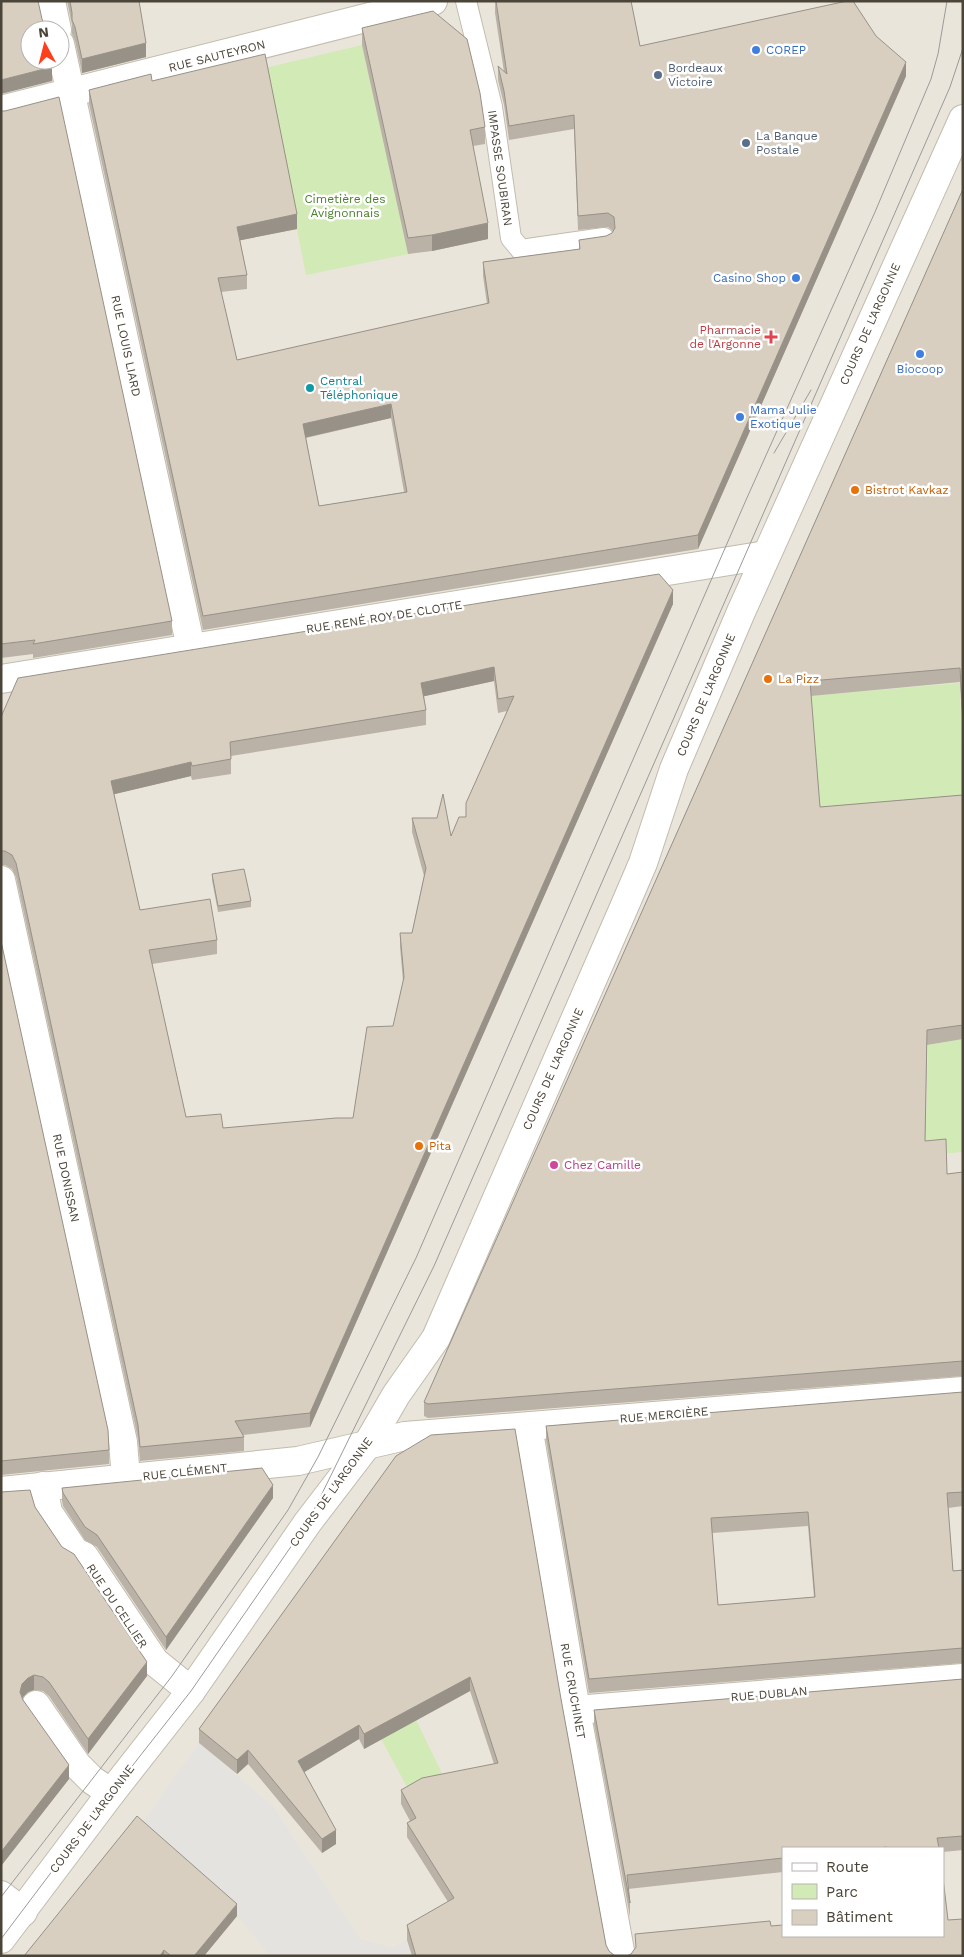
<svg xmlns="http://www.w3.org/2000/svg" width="964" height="1957" font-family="'Work Sans',sans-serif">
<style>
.residential{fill:#eae5da;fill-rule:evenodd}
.green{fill:#d2eab5}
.parking{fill:#e5e3e0}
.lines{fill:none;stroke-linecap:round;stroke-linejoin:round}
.service-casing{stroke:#c2bbae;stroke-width:22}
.pedestrian-casing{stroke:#c2bbae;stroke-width:30}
.minor-casing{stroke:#c2bbae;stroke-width:30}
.tertiary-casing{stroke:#c2bbae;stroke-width:30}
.service{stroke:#fff;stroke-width:20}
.pedestrian{stroke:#fff;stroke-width:28}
.minor{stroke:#fff;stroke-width:28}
.tertiary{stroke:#fff;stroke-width:28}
.tram{stroke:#9a9a9a;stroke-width:1}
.wall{fill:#bab2a6;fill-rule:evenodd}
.shaded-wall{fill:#979187}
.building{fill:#d8cfc1;stroke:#979187;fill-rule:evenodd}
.shop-dot{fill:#3f7fe0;stroke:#fff;stroke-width:2}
.service-dot{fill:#5c6f8a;stroke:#fff;stroke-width:2}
.health-dot{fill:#e0444e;stroke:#fff;stroke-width:2}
.culture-dot{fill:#0f9aa8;stroke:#fff;stroke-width:2}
.food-dot{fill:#e8710a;stroke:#fff;stroke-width:2}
.hotel-dot{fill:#d1479c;stroke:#fff;stroke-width:2}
.labels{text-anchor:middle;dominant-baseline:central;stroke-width:5;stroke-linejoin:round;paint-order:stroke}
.shop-label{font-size:12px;fill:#366cbe;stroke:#fff;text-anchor:start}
.street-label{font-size:12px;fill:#4b4439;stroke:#fff}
.service-label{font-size:12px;fill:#4e5e75;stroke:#fff;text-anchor:start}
.park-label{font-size:12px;fill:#4a7f2a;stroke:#fff}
.health-label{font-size:12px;fill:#be3a42;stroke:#fff;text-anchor:end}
.culture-label{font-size:12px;fill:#0d838f;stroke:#fff;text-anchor:start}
.food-label{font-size:12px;fill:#c56008;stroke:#fff;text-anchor:start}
.hotel-label{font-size:12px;fill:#b23c85;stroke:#fff;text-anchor:start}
</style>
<rect width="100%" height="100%" fill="#f6f3ec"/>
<path class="residential" d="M 1,1 L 963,1 L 963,1956 L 1,1956 ZM 30,30 L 60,30 L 60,60 L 30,60 ZM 783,1848 L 943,1848 L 943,1936 L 783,1936 Z"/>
<path class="green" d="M 362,45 L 408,254 L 306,275 L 265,68 Z
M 960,683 L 963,810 L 820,822 L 810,696 Z
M 963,1039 L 963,1152 L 917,1156 L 926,1119 L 928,1045 Z
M 416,1720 L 476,1843 L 413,1798 L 381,1739 Z"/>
<path class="parking" d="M 199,1743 L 274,1807 L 360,1939 L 393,1948 L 407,1940 L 412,1956 L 270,1956 L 237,1916 L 137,1829 Z"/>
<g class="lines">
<defs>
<path id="service" d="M 466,1 L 492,107 L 511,238 L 521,250 L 604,238"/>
<path id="pedestrian" d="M 43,1486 L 48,1512 L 75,1552 L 84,1556 L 155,1662 L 191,1691"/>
<path id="minor" d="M 51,1 L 57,30
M 60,44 L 191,648
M 1,110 L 433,1
M 1,679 L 766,555
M 1,880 L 123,1442 L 126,1478
M 528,1426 L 576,1710 L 621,1956
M 1,1491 L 298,1461 L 405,1436 L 963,1391
M 36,1705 L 77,1765 L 92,1780 L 111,1793
M 576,1710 L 963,1678
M 1,1895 L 23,1912"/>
<path id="tertiary" d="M 1,1939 L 111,1793 L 191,1691 L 308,1522 L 367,1445 L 396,1395 L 436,1338 L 625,905 L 643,863 L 674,769 L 741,612 L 963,119"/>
</defs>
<use href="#service" class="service-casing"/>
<use href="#pedestrian" class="pedestrian-casing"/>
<use href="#minor" class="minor-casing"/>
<use href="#tertiary" class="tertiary-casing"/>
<use href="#service" class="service"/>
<use href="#pedestrian" class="pedestrian"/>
<use href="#minor" class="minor"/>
<use href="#tertiary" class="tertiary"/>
<path class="tram" d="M 774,453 L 811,390
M 1,1897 L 172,1676 L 288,1510 L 318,1457 L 416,1258 L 746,500 L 875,212 L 931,79 L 938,54 L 947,1
M 1,1939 L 111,1793 L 191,1691 L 308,1522 L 434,1266 L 950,87 L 963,48"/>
</g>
<path class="wall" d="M 67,1 L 139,1 L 146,57 L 82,73 L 75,41 L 72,34 L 72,25 Z
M 495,1 L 640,46 L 876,36 L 906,76 L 698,549 L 203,630 L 89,104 L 89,90 L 152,81 L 297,229 L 240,240 L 247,275 L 247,289 L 221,292 L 237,360 L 487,304 L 483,276 L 483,262 L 579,249 L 579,240 L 606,236 L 612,233 L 613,231 L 608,227 L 578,230 L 574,129 L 509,140 L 504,105 L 498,80 L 498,66 L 504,72 L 495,13 ZM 391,418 L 404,492 L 319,506 L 306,438 Z
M 362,28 L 485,127 L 485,144 L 473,146 L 488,239 L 432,251 L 408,254 L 362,45 Z
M 1,111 L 172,621 L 172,635 L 33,658 L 33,654 L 1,658 Z
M 963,189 L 963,735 L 960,682 L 811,696 L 820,807 L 963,795 L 963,1039 L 927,1045 L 925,1141 L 947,1174 L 963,1172 L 963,1376 L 428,1418 L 424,1416 L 424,1402 Z
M 673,604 L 310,1427 L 243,1435 L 244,1437 L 244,1451 L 140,1461 L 138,1439 L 16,877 L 12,869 L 5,865 L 1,865 L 1,717 ZM 494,681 L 498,713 L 507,711 L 466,817 L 451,836 L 412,818 L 412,832 L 424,876 L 412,933 L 400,933 L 400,947 L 403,981 L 393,1026 L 353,1118 L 223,1128 L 186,1117 L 152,964 L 217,954 L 217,940 L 140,910 L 114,794 L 191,776 L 192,780 L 231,774 L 231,756 L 426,725 L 426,710 L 424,696 Z
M 212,874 L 251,901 L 251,907 L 218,912 L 212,880 Z
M 1,941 L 109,1450 L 109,1464 L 1,1475 Z
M 963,1392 L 963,1506 L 948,1508 L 953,1571 L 963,1570 L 963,1663 L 589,1693 L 546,1440 L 546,1426 ZM 808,1526 L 814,1597 L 718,1605 L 712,1533 Z
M 396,1456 L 561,1699 L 606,1945 L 609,1951 L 615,1956 L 412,1956 L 407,1940 L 407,1925 L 448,1902 L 407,1837 L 407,1823 L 410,1821 L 401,1804 L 401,1790 L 494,1764 L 470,1691 L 364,1749 L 359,1739 L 304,1772 L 336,1844 L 322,1853 L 248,1764 L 237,1774 L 199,1743 L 199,1729 Z
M 62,1488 L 273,1498 L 166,1650 L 97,1547 L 85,1540 L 63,1506 L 62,1501 Z
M 1,1492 L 35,1507 L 147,1676 L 88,1754 L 49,1696 L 43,1691 L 34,1690 L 28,1692 L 22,1698 L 69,1779 L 1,1866 Z
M 963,1679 L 963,1850 L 943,1852 L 943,1848 L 783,1848 L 783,1872 L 628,1889 L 630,1903 L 630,1917 L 594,1724 L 594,1710 Z
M 237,1916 L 204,1956 L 24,1956 Z"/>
<path class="shaded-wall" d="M 146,43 L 146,57 L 82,73 L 82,59 Z
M 906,62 L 906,76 L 698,549 L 698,535 Z
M 52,67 L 52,81 L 1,94 L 1,80 Z
M 297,214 L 297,229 L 237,241 L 237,227 Z
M 488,223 L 488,239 L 432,251 L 432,235 Z
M 391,404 L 391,418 L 303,438 L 303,424 Z
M 673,590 L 673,604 L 310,1427 L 310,1413 Z
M 494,667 L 494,681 L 421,697 L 421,683 Z
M 191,762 L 191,776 L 111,795 L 111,781 Z
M 273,1485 L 273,1498 L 166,1650 L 166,1637 Z
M 147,1662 L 147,1676 L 88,1754 L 88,1739 Z
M 34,1675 L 34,1690 L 28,1692 L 22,1698 L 20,1692 L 22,1684 L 28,1678 Z
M 470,1677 L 470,1691 L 364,1749 L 364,1734 Z
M 359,1725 L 359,1739 L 298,1776 L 298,1761 Z
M 248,1750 L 248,1764 L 237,1774 L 237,1760 Z
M 69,1765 L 69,1779 L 1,1866 L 1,1852 Z
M 336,1830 L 336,1844 L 322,1853 L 322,1839 Z
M 237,1904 L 237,1916 L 204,1956 L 194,1956 Z
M 164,1950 L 164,1956 L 160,1956 Z"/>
<path class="building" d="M 1,1 L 38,1 L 42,19 L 45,26 L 45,30 L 30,30 L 30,60 L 51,60 L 52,67 L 1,80 Z
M 70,1 L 139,1 L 146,43 L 82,59 L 75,27 L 72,20 L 72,13 Z
M 496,1 L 631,1 L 640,46 L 847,1 L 853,1 L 876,36 L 906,62 L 698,535 L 203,616 L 89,90 L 151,74 L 152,81 L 265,54 L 297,214 L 237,227 L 247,275 L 218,278 L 237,360 L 489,303 L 483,262 L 580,249 L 579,240 L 606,236 L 612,233 L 615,228 L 614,217 L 608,213 L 578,216 L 574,115 L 509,126 L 504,91 L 498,66 L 507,74 ZM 391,404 L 407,492 L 319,506 L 303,424 Z
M 433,11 L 467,39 L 480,93 L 485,127 L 470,130 L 488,223 L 432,235 L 408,238 L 362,28 Z
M 59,97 L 172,621 L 33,644 L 35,640 L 1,644 L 1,111 L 5,111 Z
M 963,189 L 963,721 L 960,668 L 810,681 L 820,807 L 963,795 L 963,1025 L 927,1030 L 925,1141 L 946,1139 L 947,1174 L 963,1172 L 963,1361 L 428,1404 L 424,1402 Z
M 659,574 L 673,590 L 310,1413 L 235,1421 L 244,1437 L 140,1447 L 138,1425 L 16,863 L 12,855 L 5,851 L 1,851 L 1,717 L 18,678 ZM 494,667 L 498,699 L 514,696 L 466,803 L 466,817 L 459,817 L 451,836 L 443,794 L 437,818 L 412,818 L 426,868 L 412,933 L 400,933 L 404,977 L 393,1026 L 367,1027 L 353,1118 L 336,1118 L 223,1128 L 221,1114 L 186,1117 L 149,950 L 217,940 L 210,899 L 140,910 L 111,781 L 191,762 L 192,766 L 231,759 L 230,742 L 426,710 L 421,683 Z
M 244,869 L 251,901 L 218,906 L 212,874 Z
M 1,941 L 108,1430 L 109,1450 L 1,1461 Z
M 963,1392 L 963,1492 L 947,1493 L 953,1571 L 963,1570 L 963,1648 L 589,1679 L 546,1426 ZM 808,1512 L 815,1597 L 718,1605 L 711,1518 Z
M 515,1429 L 561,1699 L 606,1945 L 609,1951 L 615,1956 L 416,1956 L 407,1925 L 454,1898 L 407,1823 L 416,1818 L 401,1790 L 422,1778 L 498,1763 L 470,1677 L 364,1734 L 359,1725 L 298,1761 L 336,1830 L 322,1839 L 248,1750 L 237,1760 L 199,1729 L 396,1456 L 431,1435 Z
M 262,1468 L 273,1485 L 166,1637 L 97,1535 L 85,1527 L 63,1493 L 62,1488 Z
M 30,1490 L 35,1507 L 62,1547 L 74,1554 L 147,1662 L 88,1739 L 49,1682 L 43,1677 L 34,1675 L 28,1678 L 22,1684 L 20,1692 L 23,1700 L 69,1765 L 1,1852 L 1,1492 Z
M 963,1679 L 963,1836 L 937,1838 L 939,1848 L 887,1848 L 887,1847 L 878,1848 L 783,1848 L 783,1858 L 627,1875 L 630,1903 L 594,1710 Z
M 137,1816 L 237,1904 L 194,1956 L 171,1956 L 164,1950 L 160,1956 L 24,1956 Z
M 943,1878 L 948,1920 L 963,1919 L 963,1956 L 627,1956 L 631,1954 L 636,1947 L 635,1934 L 770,1921 L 771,1926 L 783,1925 L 783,1936 L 943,1936 Z"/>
<g class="shop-dot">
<circle cx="756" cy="50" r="5"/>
<circle cx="796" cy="278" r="5"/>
<circle cx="920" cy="354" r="5"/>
<circle cx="740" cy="417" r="5"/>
</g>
<g class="service-dot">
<circle cx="658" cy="75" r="5"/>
<circle cx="746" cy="143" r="5"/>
</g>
<path class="health-dot" d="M768.5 329.5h5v5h5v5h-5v5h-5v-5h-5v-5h5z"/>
<circle class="culture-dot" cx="310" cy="388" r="5"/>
<g class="food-dot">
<circle cx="855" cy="490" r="5"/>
<circle cx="768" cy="679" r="5"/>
<circle cx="419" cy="1146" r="5"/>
</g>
<circle class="hotel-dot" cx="554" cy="1165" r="5"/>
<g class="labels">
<g class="shop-label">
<text x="766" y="50">COREP</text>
<text x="786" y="278" text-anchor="end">Casino Shop</text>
<text x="920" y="369" text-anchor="middle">Biocoop</text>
<text x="750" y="410">Mama Julie<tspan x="750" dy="14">Exotique</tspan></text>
</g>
<g class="street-label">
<text transform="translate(217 56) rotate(-14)">RUE SAUTEYRON</text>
<text transform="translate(500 168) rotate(82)">IMPASSE SOUBIRAN</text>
<text transform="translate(870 324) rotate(-66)">COURS DE L'ARGONNE</text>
<text transform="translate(126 346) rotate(78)">RUE LOUIS LIARD</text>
<text transform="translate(384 617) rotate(-9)">RUE RENÉ ROY DE CLOTTE</text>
<text transform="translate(706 695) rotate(-67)">COURS DE L'ARGONNE</text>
<text transform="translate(553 1069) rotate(-66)">COURS DE L'ARGONNE</text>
<text transform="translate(66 1178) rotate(78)">RUE DONISSAN</text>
<text transform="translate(664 1415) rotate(-5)">RUE MERCIÈRE</text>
<text transform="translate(185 1472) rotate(-6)">RUE CLÉMENT</text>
<text transform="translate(331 1492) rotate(-54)">COURS DE L'ARGONNE</text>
<text transform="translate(117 1606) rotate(56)">RUE DU CELLIER</text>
<text transform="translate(573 1691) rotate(80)">RUE CRUCHINET</text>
<text transform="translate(769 1694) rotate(-5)">RUE DUBLAN</text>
<text transform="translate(92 1819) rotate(-53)">COURS DE L'ARGONNE</text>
</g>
<g class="service-label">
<text x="668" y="68">Bordeaux<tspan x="668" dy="14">Victoire</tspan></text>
<text x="756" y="136">La Banque<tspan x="756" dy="14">Postale</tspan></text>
</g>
<g class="park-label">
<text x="345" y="199">Cimetière des<tspan x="345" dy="14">Avignonnais</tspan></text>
</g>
<g class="health-label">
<text x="761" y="330">Pharmacie<tspan x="761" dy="14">de l'Argonne</tspan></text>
</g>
<g class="culture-label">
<text x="320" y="381">Central<tspan x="320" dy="14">Téléphonique</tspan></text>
</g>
<g class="food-label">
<text x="865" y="490">Bistrot Kavkaz</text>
<text x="778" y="679">La Pizz</text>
<text x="429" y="1146">Pita</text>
</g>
<g class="hotel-label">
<text x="564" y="1165">Chez Camille</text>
</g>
</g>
<rect width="964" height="1957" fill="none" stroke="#4b4439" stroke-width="5"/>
<rect x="782" y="1847" width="162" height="90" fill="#ffffff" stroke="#b7b4b0"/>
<rect x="792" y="1863" width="25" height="8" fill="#ffffff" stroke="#b7b4b0"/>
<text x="826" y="1872" font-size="15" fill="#4b4439">Route</text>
<rect x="792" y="1884" width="25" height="15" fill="#d2eab5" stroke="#b7b4b0"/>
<text x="826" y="1897" font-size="15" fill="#4b4439">Parc</text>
<rect x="792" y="1910" width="25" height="15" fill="#d8cfc1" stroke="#b7b4b0"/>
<text x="826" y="1922" font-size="15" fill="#4b4439">Bâtiment</text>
<g transform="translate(45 45) rotate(353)"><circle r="24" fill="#ffffff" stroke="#b7b4b0"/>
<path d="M0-4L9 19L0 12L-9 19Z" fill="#fc3f1d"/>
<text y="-8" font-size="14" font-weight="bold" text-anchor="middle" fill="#4b4439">N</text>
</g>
</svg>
